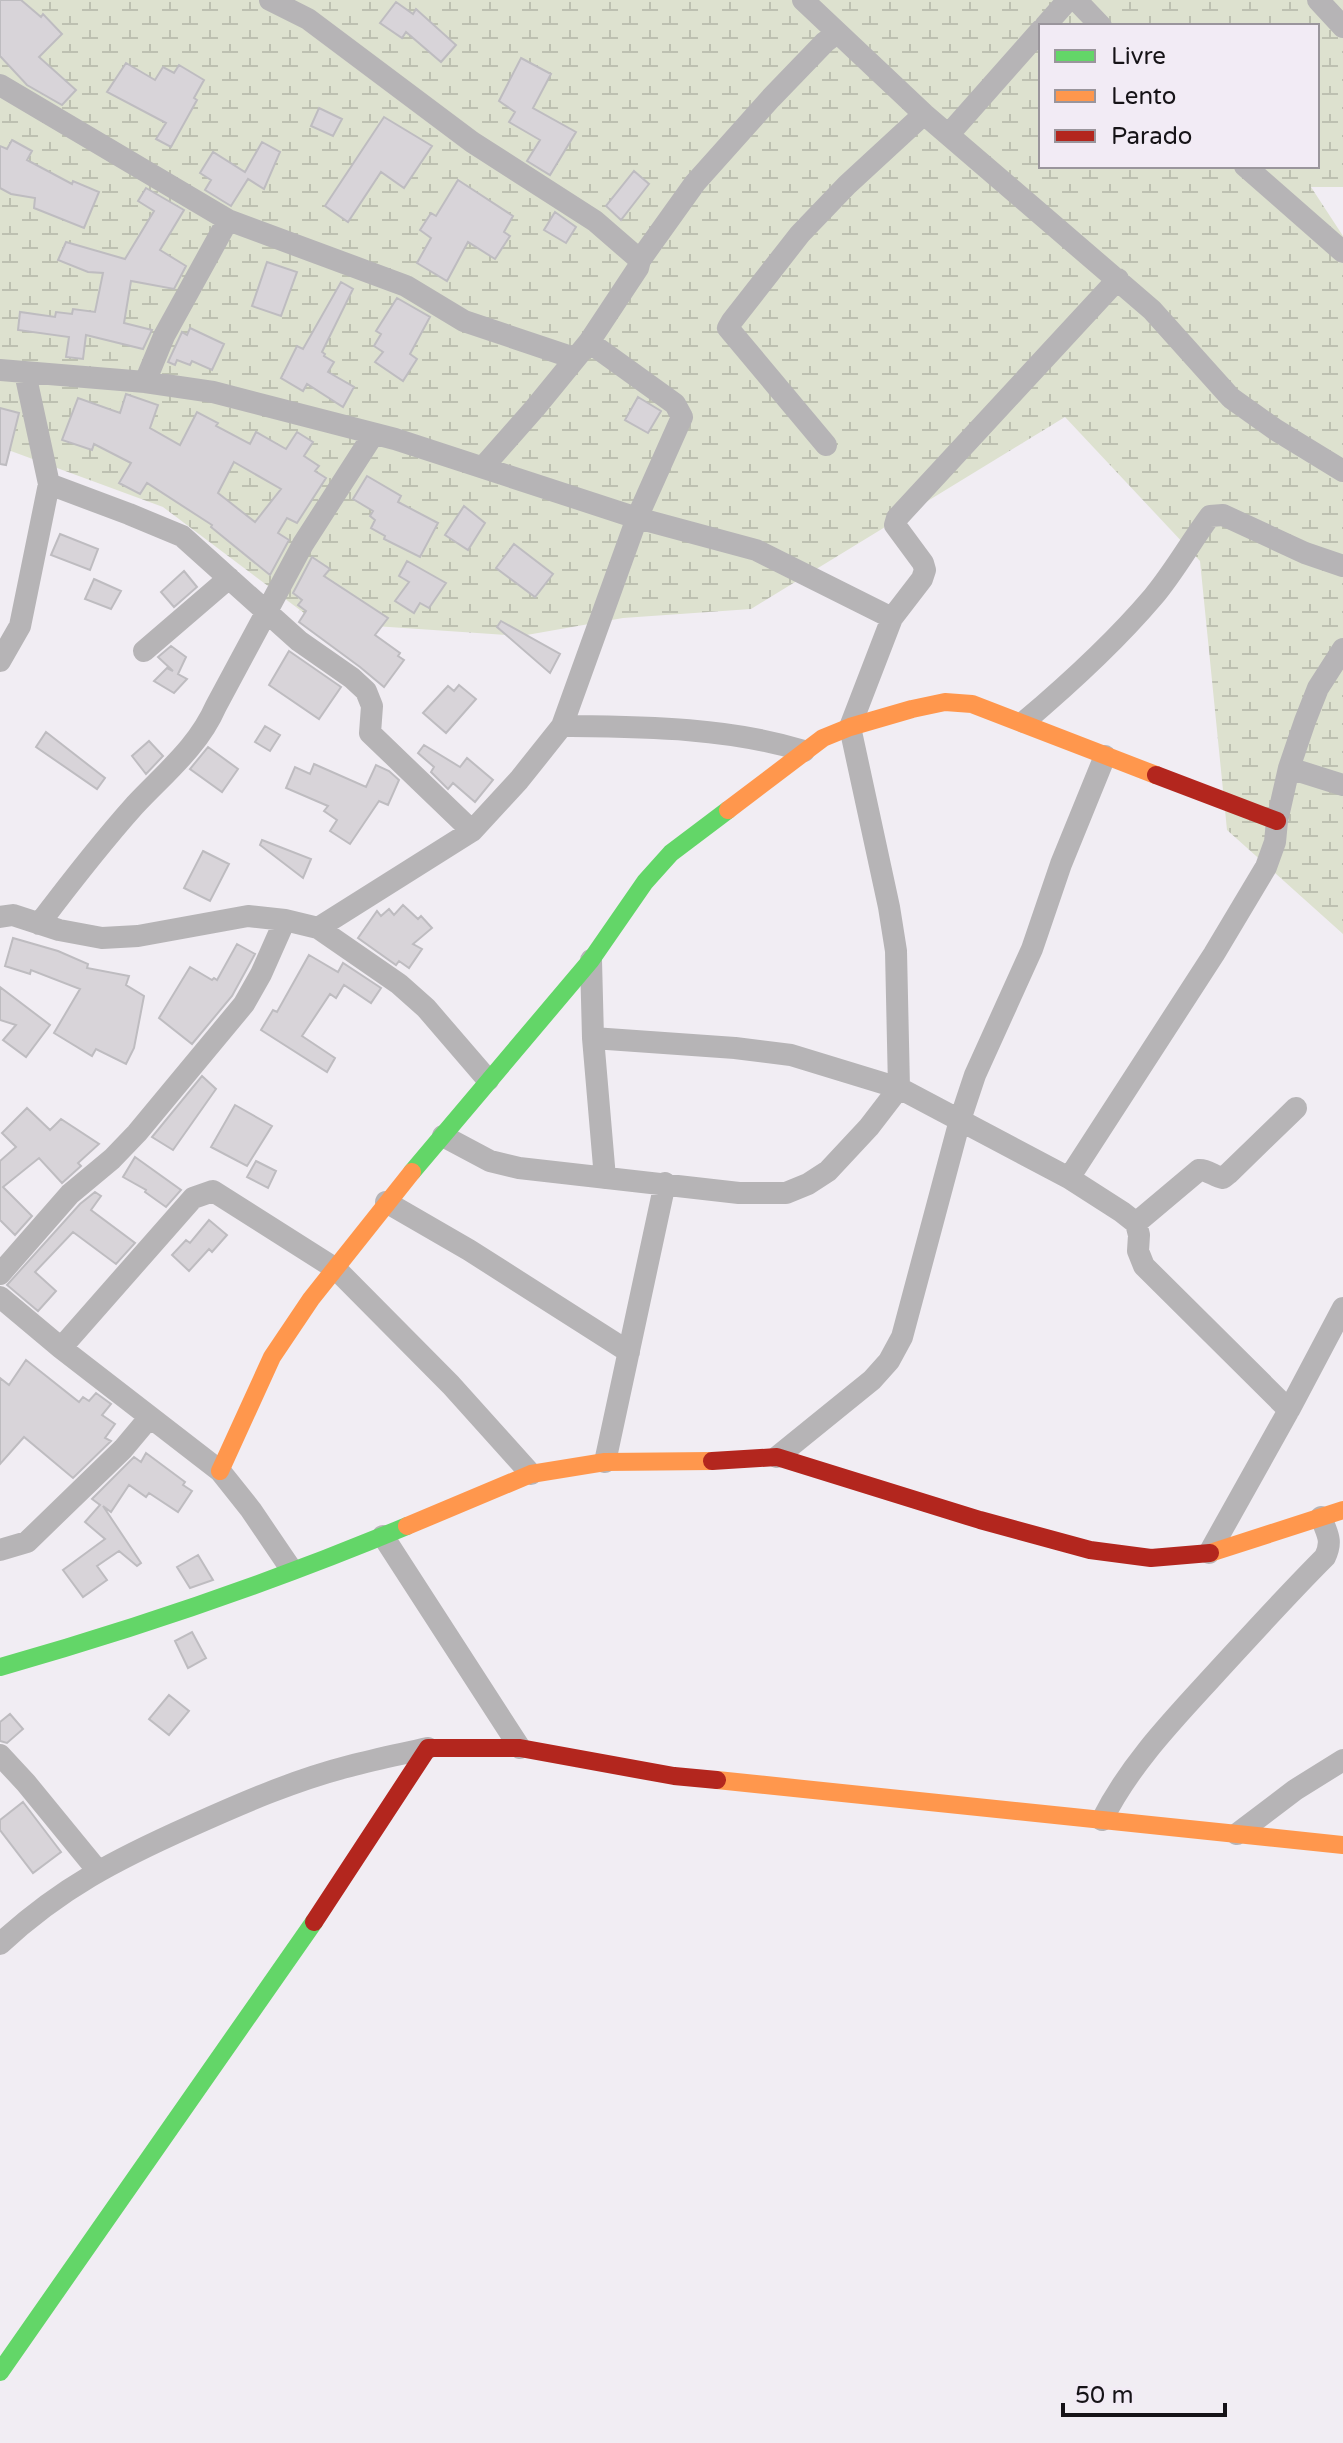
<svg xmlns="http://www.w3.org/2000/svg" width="1343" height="2443" font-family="'Varela Round',sans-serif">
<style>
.wetland{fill:url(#wetland-marsh);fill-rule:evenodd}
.building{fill:#d8d4d9;stroke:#bebcc0;stroke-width:2;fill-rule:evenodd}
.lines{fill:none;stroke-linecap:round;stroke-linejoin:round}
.street{stroke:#b6b4b6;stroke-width:22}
.fast{stroke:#63d668;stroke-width:18}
.slow{stroke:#ff974d;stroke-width:18}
.jam{stroke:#b3261e;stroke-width:18}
</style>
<defs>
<pattern id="wetland-marsh" width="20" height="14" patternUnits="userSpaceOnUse" patternTransform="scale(2)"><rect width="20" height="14" fill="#dde1cf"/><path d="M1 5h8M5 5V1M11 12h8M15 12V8" fill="none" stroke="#bdc0b1"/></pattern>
</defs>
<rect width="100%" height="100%" fill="#f1edf3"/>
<path class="wetland" d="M 0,0 L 1343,0 L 1343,187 L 1311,187 L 1343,236 L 1343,934 L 1227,830 L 1200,561 L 1065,417 L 751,609 L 623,618 L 521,636 L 316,622 L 163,507 L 0,447 ZM 1041,26 L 1317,26 L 1317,166 L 1041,166 Z"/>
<path class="building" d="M 0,0 L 21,0 L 41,17 L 43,14 L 62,34 L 39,57 L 76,90 L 62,105 L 27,85 L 0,56 Z
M 396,2 L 413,14 L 416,9 L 456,45 L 441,62 L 406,32 L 402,38 L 380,23 Z
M 521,58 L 551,74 L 533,108 L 576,132 L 550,175 L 527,161 L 540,140 L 509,122 L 515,112 L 499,101 Z
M 126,63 L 155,80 L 163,67 L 174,73 L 179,65 L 204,80 L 194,98 L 197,100 L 171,147 L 156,139 L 166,123 L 107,92 Z
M 319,108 L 342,119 L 333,136 L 311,126 Z
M 384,117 L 432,146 L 404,188 L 381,172 L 348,222 L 325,206 Z
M 12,140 L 32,151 L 27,160 L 72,184 L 73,181 L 99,192 L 84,228 L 34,208 L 35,198 L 11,194 L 0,188 L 0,146 L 7,149 Z
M 262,142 L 280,152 L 264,189 L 248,179 L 231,206 L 205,190 L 211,180 L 200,173 L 213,152 L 245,172 Z
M 634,171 L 649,184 L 621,220 L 606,206 Z
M 458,180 L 513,216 L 504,232 L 510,236 L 495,259 L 468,242 L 447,281 L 417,263 L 431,238 L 420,230 L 431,213 L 436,216 Z
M 146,188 L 184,210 L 160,250 L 186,266 L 174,289 L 131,281 L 124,323 L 152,330 L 143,349 L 86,335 L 83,359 L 66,357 L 69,337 L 18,330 L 20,312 L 55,317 L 56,312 L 72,314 L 73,309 L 95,312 L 103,273 L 88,272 L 58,260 L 66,242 L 125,259 L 154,211 L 138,201 Z
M 555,212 L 576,227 L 566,243 L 544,230 Z
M 267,262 L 297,272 L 281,316 L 252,306 Z
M 341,282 L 353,289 L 322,352 L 325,354 L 324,356 L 334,362 L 328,372 L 354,387 L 343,407 L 307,384 L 303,391 L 281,378 L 297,346 L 303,349 Z
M 397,298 L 430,317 L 410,354 L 417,359 L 403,381 L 375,362 L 383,352 L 374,346 L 381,334 L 376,331 Z
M 190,328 L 224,344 L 212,370 L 192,361 L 190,365 L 177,360 L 175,365 L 168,362 L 182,332 L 187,335 Z
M 126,394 L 158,405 L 150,428 L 180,445 L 197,412 L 218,423 L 216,426 L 250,444 L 256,432 L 286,449 L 297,432 L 313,442 L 304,456 L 319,466 L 315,471 L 326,478 L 297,523 L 287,518 L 278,533 L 289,540 L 270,575 L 211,527 L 212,525 L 147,483 L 140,494 L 119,483 L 131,463 L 94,444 L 92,450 L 62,440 L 78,398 L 120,413 ZM 234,462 L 281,489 L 255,522 L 218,493 Z
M 638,397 L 661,411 L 648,433 L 625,420 Z
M 0,408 L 19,413 L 6,465 L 0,464 Z
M 367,476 L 401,496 L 398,502 L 438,523 L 420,557 L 384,539 L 385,536 L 371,528 L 375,520 L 370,516 L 373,511 L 353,499 Z
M 464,506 L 485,523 L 468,550 L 445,535 Z
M 60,534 L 98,549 L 90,570 L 51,555 Z
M 514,544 L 553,574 L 535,597 L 496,568 Z
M 312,557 L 330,569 L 324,576 L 388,618 L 375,635 L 400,653 L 398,656 L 404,660 L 384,687 L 360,667 L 299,622 L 306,611 L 298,605 L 302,600 L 293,593 Z
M 407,561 L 446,583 L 429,608 L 420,603 L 414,613 L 395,601 L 409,582 L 399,576 Z
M 184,571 L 197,587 L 174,607 L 161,592 Z
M 94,579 L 121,591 L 111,609 L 85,599 Z
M 501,621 L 560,654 L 550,673 L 497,627 Z
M 171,646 L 186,657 L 178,674 L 187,679 L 174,693 L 154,681 L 167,668 L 173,671 L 158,657 Z
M 289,651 L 341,687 L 319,719 L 269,685 Z
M 459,685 L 476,699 L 446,733 L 423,713 L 448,686 L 454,691 Z
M 265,726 L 280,735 L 270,751 L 255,742 Z
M 46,732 L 105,778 L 97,789 L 36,747 Z
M 149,741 L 163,756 L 146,774 L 132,756 Z
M 424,745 L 460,767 L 467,758 L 493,780 L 475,802 L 453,783 L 448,789 L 431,772 L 434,767 L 418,753 Z
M 208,747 L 238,769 L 222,792 L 190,769 Z
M 314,764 L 366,787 L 376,765 L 389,771 L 399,780 L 388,805 L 379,801 L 350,844 L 330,831 L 337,820 L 324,811 L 328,806 L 286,788 L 295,767 L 310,774 Z
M 262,840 L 311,859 L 303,878 L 260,845 Z
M 203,851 L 229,864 L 210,901 L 184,888 Z
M 403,905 L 418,919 L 421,916 L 432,928 L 413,944 L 422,949 L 409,968 L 399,961 L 396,965 L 358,938 L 377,911 L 381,916 L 389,909 L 394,915 Z
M 13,938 L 58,951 L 88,964 L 87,968 L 129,976 L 126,985 L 144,996 L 134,1048 L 126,1064 L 96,1049 L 92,1056 L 54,1033 L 80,989 L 31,970 L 30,974 L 5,966 Z
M 237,944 L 255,954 L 232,996 L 192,1044 L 159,1018 L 190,967 L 212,980 L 214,978 L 217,980 Z
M 309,955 L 338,972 L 343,963 L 381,988 L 371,1003 L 344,985 L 336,998 L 330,994 L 302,1036 L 335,1058 L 327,1072 L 261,1030 L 273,1010 L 277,1012 Z
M 0,987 L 50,1025 L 26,1057 L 3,1040 L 16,1025 L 0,1020 Z
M 202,1076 L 216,1089 L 173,1150 L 152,1137 Z
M 235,1105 L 272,1126 L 247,1166 L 211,1147 Z
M 27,1108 L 50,1130 L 61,1119 L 99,1144 L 78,1163 L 81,1166 L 62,1183 L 39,1158 L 3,1187 L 32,1216 L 15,1235 L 0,1220 L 0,1161 L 16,1147 L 2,1133 Z
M 135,1157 L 181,1190 L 166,1207 L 145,1192 L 146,1190 L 123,1177 Z
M 256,1161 L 276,1171 L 268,1188 L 247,1177 Z
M 95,1192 L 101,1196 L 91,1210 L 135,1243 L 116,1264 L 73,1232 L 35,1272 L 56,1291 L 38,1311 L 7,1285 L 80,1204 Z
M 209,1220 L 227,1235 L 212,1252 L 209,1249 L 189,1271 L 172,1255 L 186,1240 L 190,1243 Z
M 26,1360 L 79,1402 L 83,1397 L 89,1401 L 96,1393 L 111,1404 L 102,1415 L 115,1424 L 105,1438 L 111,1441 L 73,1478 L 24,1437 L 0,1464 L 0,1378 L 9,1385 Z
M 146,1453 L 185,1482 L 183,1485 L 192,1491 L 178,1512 L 149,1493 L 146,1497 L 129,1485 L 111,1512 L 103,1506 L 141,1563 L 137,1566 L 119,1551 L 97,1566 L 107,1580 L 83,1597 L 63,1570 L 105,1539 L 85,1522 L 100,1505 L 92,1499 L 134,1457 L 141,1462 Z
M 198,1555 L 213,1580 L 190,1588 L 177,1567 Z
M 192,1632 L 206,1658 L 188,1668 L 175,1641 Z
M 169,1695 L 189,1711 L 169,1735 L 149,1719 Z
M 10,1714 L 23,1729 L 7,1743 L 0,1741 L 0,1722 Z
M 23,1802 L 61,1852 L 33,1873 L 0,1830 L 0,1820 Z"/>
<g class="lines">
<path class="street" d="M 270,0 L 308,19 L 472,142 L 595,221 L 640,260
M 803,0 L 924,114 L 1152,310 L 1231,398 L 1276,430 L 1343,471
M 1076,0 L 1101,26
M 1318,0 L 1343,27
M 1045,26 L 1068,0
M 0,85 L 228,220 L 406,286 L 464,321 L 574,358
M 949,134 L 1041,30
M 1245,166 L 1343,252
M 0,370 L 145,382 L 213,392 L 395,439 L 637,518 L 756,550 L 892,618
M 145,382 L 164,336 L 228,220
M 826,445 L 728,328 L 732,321 L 800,234 L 847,185 L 924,114
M 483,467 L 535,408 L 589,342 L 638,268 L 640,260 L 695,183 L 771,98 L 825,42 L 837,33
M 49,484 L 129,514 L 182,536 L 299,641 L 352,678 L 366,691 L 372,706 L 370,733 L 472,831 L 318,928
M 144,651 L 229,578
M 0,661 L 20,626 L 49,484 L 25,373
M 1024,722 C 1070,683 1114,643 1153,597 C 1174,572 1190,543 1210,516 L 1223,515 L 1305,553 L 1343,566
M 562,726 L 637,518 L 682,417 L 675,404 L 589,342
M 1289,768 L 1343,785
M 472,831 L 519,780 L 562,726 C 643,727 726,727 804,751
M 0,917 L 13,915 L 59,930 L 102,938 L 138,936 L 248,916 L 285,920 L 318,928 L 399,984 L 426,1008 L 488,1080
M 39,924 C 70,883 101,843 135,805 C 165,773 198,747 216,706 L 303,544 L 373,435
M 591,960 L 593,1038 L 605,1178
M 593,1038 L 735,1048 L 791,1055 L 899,1088 L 1069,1178 L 1122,1212 L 1136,1223 L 1139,1235 L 1138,1251 L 1144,1266 L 1289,1410
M 443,1136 L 490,1161 L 519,1168 L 739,1193 L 786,1193 L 808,1184 L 828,1171 L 869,1127 L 899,1088 L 896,951 L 889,907 L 850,727 L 892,618 L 922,579 L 925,570 L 923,563 L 895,525 L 897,518 L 1118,279
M 1069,1178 L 1214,954 L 1266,867 L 1275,842 L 1277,821 L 1289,768 L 1305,721 L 1318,688 L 1343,649
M 386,1202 L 469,1250 L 629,1352
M 1136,1223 L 1199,1170 C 1207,1169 1215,1177 1223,1178 L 1228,1174 L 1296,1108
M 0,1274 L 70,1194 L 112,1159 L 137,1133 L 244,1004 L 261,974 L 285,920
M 0,1297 L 61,1348 L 220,1471 L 251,1510 L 291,1569
M 61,1348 L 193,1198 L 213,1191 L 336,1269 L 451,1385 L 531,1474
M 777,1457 L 872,1380 L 889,1361 L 902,1337 L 960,1120 L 975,1075 L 1032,949 L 1061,864 L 1105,756
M 605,1462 L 665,1183
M 383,1536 L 520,1748
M 0,1550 L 27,1542 L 123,1449 L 149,1418
M 1209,1553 L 1289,1410 L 1343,1308
M 0,1755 L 26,1783 L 98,1871
M 1102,1820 C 1130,1764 1173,1720 1215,1674 C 1251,1635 1287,1595 1325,1557 C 1333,1540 1327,1534 1321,1517
M 1237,1834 L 1295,1790 L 1343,1760
M 0,1944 C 60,1888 117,1859 191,1826 C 242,1803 295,1780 350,1766 C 376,1759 402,1754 428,1748"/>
<path class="fast" d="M 412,1172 L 591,960 L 645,882 L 671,853 L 728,810
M 0,1667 C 138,1628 275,1581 407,1526
M 0,2372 L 314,1922"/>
<path class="slow" d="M 728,810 L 823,738 L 850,727 L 912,709 L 945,702 L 972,704 L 1156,775
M 220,1471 L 272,1357 L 311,1299 L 412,1172
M 407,1526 L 531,1474 L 605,1462 L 712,1461
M 1210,1553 L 1343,1510
M 717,1780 L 1343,1845"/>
<path class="jam" d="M 1156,775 L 1277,821
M 712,1461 L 777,1457 L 980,1520 L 1090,1550 L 1151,1558 L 1210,1553
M 314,1922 L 428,1748 L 520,1748 L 674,1776 L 717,1780"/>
</g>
<rect x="1039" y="24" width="280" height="144" fill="#f2ebf5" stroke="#9a959c" stroke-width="2"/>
<rect x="1055" y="50" width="40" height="12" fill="#63d668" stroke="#9a959c" stroke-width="2"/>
<text x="1111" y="64" font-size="24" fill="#161317">Livre</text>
<rect x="1055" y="90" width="40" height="12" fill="#ff974d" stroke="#9a959c" stroke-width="2"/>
<text x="1111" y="104" font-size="24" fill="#161317">Lento</text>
<rect x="1055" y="130" width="40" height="12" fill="#b3261e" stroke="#9a959c" stroke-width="2"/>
<text x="1111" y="144" font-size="24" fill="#161317">Parado</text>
<path d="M1063 2403v12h162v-12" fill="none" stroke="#161317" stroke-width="4"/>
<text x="1075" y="2403" font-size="24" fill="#161317" stroke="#f2ebf5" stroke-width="6" paint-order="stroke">50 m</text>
</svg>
